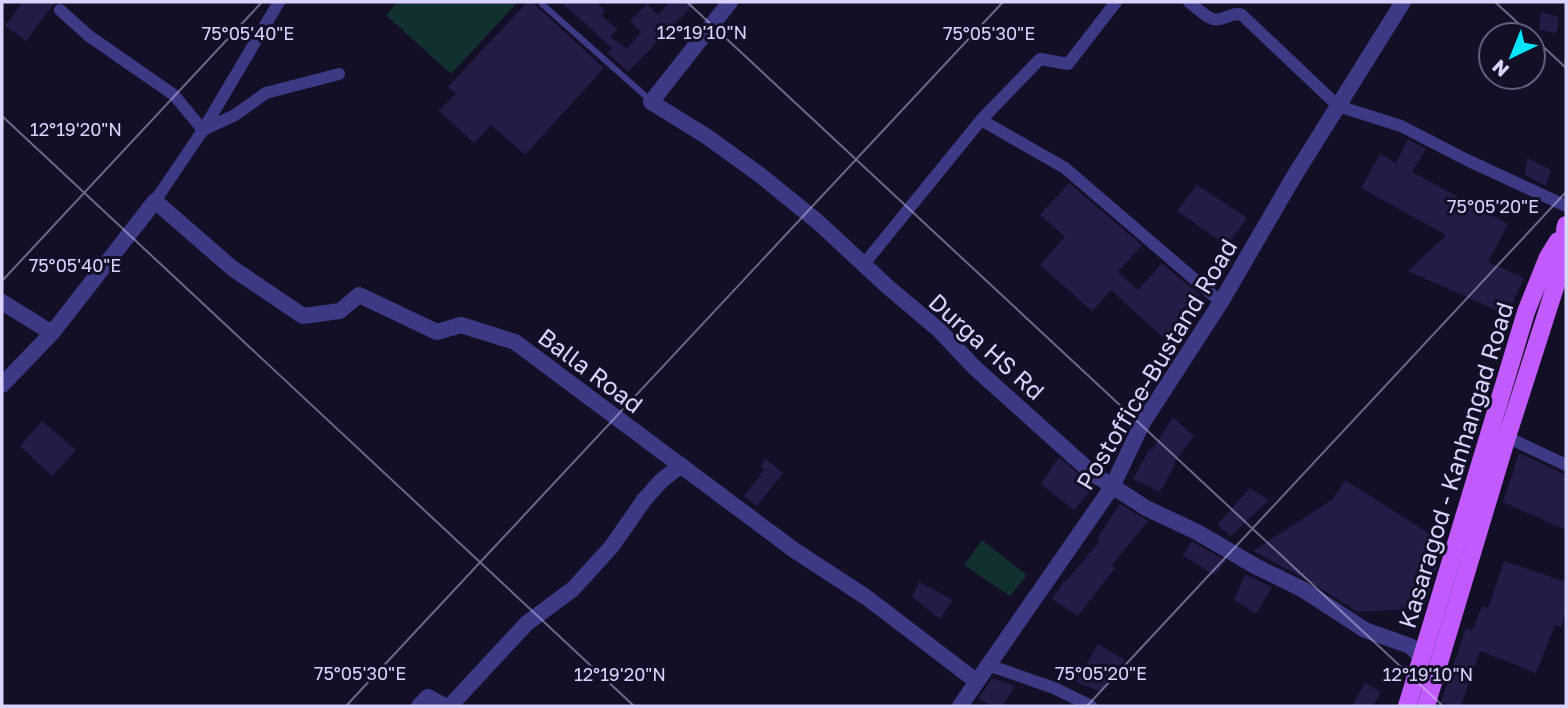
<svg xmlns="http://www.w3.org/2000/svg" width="1568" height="708" font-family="'Golos Text',sans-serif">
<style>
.green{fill:#12302f}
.building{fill:#241b47}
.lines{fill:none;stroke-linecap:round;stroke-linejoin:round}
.service{stroke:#3d3a85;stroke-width:6}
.minor{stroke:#3d3a85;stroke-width:12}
.tertiary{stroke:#3d3a85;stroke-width:16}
.primary{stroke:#c25bff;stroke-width:18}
.ticks{fill:none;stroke:#d9d4ff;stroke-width:2;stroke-opacity:0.45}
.labels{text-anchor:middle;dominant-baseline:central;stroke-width:6;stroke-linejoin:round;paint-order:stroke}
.street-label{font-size:24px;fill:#d9d4ff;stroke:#130f26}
.ticks-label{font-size:18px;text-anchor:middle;fill:#d9d4ff;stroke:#130f26;stroke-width:6;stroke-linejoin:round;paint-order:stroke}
</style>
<rect width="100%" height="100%" fill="#130f26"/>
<path class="green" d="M 397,2 L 518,2 L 451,74 L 386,15 Z
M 982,540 L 1027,575 L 1010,596 L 964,565 Z"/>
<path class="building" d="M 23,2 L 55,2 L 26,41 L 5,26 Z
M 527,2 L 532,2 L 604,68 L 525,155 L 491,125 L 474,143 L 439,111 L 456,94 L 448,87 Z
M 561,2 L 596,2 L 605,11 L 601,15 L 617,29 L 610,37 L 627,48 L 641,32 L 630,21 L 647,4 L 658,15 L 670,2 L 696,2 L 628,72 L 607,52 L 612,48 Z
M 1541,12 L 1559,17 L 1557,33 L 1539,30 Z
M 1408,139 L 1426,149 L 1412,172 L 1508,224 L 1488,262 L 1524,278 L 1507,315 L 1408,271 L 1446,235 L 1361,188 L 1380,154 L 1396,163 Z
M 1527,158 L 1551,170 L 1546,186 L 1525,175 Z
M 1069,183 L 1142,245 L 1118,272 L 1138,290 L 1162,263 L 1200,295 L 1175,323 L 1178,326 L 1166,340 L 1111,290 L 1092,311 L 1040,265 L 1065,237 L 1040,215 Z
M 1197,185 L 1247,218 L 1227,246 L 1177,211 Z
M 1173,417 L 1194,436 L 1173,464 L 1175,465 L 1160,492 L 1133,479 L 1150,448 L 1152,450 Z
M 42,421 L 76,450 L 52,476 L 20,446 Z
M 1519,453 L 1566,475 L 1566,530 L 1503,502 Z
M 1059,457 L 1094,487 L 1074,510 L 1041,484 Z
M 766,459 L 783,473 L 757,506 L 744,496 L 764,470 L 760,467 Z
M 1345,480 L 1444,543 L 1425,607 L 1420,609 L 1358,612 L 1307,580 L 1253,551 L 1333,499 Z
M 1250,488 L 1269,500 L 1231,536 L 1217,525 Z
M 1120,504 L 1148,521 L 1112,565 L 1115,568 L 1078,616 L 1052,599 L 1064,581 L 1065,582 L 1100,541 L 1097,538 Z
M 1192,541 L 1226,561 L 1214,575 L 1183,555 Z
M 1504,561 L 1566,582 L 1566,612 L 1561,627 L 1555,625 L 1536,673 L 1480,651 L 1461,706 L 1451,706 L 1441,702 L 1466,628 L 1472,630 L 1482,606 L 1488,608 Z
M 1245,574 L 1272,587 L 1256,614 L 1234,600 Z
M 919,582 L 953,600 L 940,619 L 912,597 Z
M 1098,644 L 1125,660 L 1101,692 L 1076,682 Z
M 992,678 L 1015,686 L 1002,706 L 994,706 L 978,699 Z
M 1365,683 L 1381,692 L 1373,706 L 1352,706 Z"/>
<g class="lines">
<path class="service" d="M 542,4 L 650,100"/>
<path class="minor" d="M 1189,2 C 1196,7 1205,17 1213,19 C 1224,22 1231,11 1242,15 L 1338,106 L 1401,126 L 1467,160 L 1566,206
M 60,10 L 89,36 L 174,95 L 203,130 L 235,115 L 266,93 L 339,74
M 981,120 L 1065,168 L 1221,302
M 155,201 L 203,130 L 279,2
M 864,264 L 981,120 L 1040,59 L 1068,64 L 1116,2
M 1507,437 L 1566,465
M 988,665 L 1054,688 L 1091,706"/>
<path class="tertiary" d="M 730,2 L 651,102 L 706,136 L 760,175 L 818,222 L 888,287 L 939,330 L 975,368 L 1092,473 L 1146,508 L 1197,532 L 1255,566 L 1302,589 L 1365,630 L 1410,646 L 1422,657
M 2,302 L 52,333
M 2,385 L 52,333 L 155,201 L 232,268 L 303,316 L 340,311 L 359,295 L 437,332 L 461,325 L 515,342 L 794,550 L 866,597 L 976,681
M 419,706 L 428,697 L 445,706
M 450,706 L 527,623 L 573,589 L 612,546 L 644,500 L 661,481 L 681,465
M 960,706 L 1112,487 L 1142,424 L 1221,302 L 1293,178 L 1403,2"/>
<path class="primary" d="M 1565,230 L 1566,225
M 1407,706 L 1526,312 L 1548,257 L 1558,241
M 1426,706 L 1507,437 L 1566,253"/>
</g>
<path class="ticks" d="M 687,2 L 1443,706M 1495,2 L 1531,35M 1533,37 L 1566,68M 2,116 L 634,706M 2,281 L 262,2M 346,706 L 1003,2M 1087,706 L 1566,192"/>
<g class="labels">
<g class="street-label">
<text transform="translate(987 346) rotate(42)">Durga HS Rd</text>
<text transform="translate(1156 364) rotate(-59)">Postoffice-Bustand Road</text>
<text transform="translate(591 370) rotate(37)">Balla Road</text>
<text transform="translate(1455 465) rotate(-73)">Kasaragod - Kanhangad Road</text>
</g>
</g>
<g class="ticks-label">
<text x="702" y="39">12°19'10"N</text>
<text x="248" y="40">75°05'40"E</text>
<text x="989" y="40">75°05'30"E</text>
<text x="76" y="136">12°19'20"N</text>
<text x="1493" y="213">75°05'20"E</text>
<text x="75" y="272">75°05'40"E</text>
<text x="360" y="680">75°05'30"E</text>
<text x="1101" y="680">75°05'20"E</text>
<text x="620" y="681">12°19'20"N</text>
<text x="1428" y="681">12°19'10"N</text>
</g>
<rect width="1568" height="708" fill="none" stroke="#d9d4ff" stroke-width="7"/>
<g transform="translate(1512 56) rotate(223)"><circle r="33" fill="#130f26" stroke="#625e7d" stroke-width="2"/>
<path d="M0-5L12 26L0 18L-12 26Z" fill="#00e5ff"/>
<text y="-10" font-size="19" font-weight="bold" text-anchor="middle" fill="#d9d4ff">N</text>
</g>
</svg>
